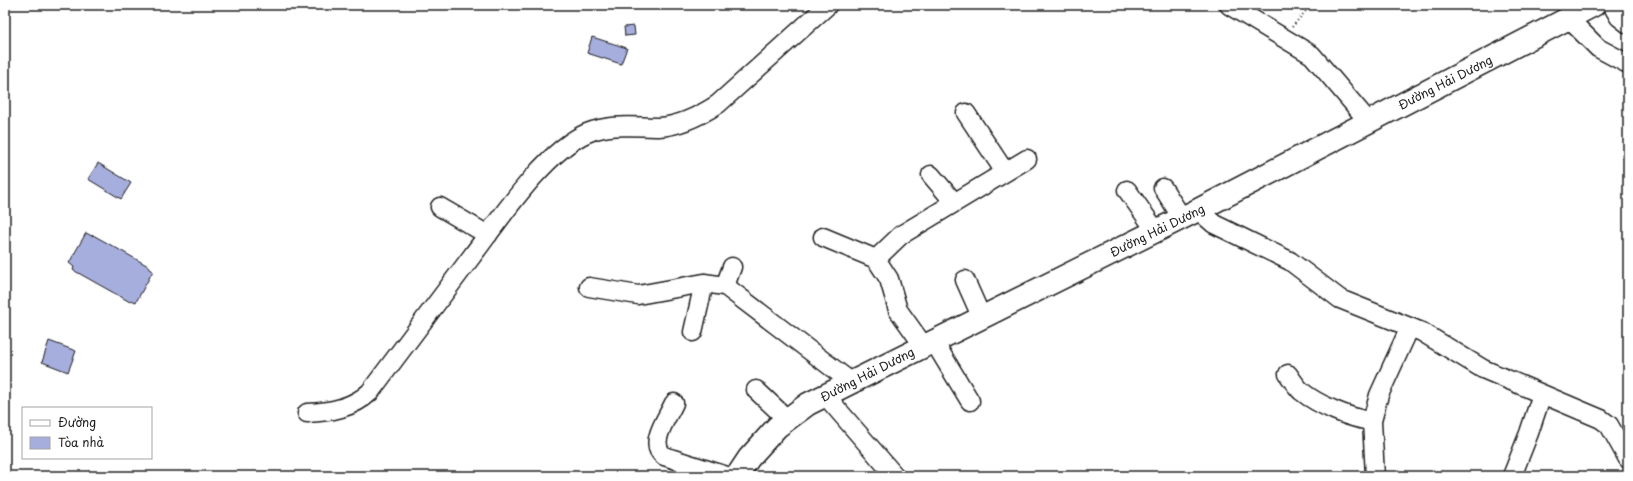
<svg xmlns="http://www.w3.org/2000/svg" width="1633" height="481" font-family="'Playpen Sans',sans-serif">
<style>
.building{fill:#a6aede;stroke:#1c1c1c}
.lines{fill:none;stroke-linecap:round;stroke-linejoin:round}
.minor-casing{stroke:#1c1c1c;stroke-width:21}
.highway-casing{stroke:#1c1c1c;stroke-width:25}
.path{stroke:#1c1c1c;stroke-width:2;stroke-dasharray:1 3;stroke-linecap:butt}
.minor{stroke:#fff;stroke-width:18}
.highway{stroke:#fff;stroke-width:22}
.labels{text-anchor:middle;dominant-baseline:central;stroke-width:3;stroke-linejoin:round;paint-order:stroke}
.street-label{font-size:12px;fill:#1c1c1c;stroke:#fff}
</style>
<rect width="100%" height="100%" fill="#fff"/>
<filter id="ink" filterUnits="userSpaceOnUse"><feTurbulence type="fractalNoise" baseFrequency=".025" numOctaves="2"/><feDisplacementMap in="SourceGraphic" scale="8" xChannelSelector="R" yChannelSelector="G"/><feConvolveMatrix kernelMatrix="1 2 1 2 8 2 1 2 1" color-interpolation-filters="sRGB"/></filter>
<g filter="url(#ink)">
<path class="building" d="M 634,26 L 635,35 L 625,36 L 624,27 Z
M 592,37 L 627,48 L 621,64 L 587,53 Z
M 98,163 L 131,183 L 121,199 L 88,179 Z
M 86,233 L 92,236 L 93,235 L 150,267 L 149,268 L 153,271 L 136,302 L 131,300 L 130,302 L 73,270 L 74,267 L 69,263 Z
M 49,341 L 76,351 L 68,372 L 42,362 Z"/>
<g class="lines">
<defs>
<path id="minor" d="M 1229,5 L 1312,55 L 1368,121
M 1612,5 L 1619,17 L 1628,24
M 1568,18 L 1598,48 L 1628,64
M 966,113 L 1005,172
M 931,175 L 954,202
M 1163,188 L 1182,218
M 1127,190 L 1156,231
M 440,207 L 488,235
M 1198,210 L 1214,224 L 1290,261 L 1340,299 L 1422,332 L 1483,369 L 1601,419 L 1609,425 L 1628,459
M 823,237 L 876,259 L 889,279 L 898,310 L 923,345
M 876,259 L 901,235 L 1027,159
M 965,280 L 981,316
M 725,286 L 732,267
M 589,287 L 638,295 L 704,283 L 725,286 L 851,382
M 693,332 L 704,283
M 933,340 L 970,401
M 1288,374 C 1292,380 1296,386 1301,391 C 1318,405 1351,419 1372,421
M 756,390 L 787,419
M 825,395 L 895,476
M 674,403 C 668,417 647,444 664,456 L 727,476
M 307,413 C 330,412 353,408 370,392 C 404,347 438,301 472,256 C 500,219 545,151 587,133 C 610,123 635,127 659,127 C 679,126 701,115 718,104 L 828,5
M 1375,476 L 1372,421 L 1379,395 L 1410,327
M 1512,476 L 1529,433 L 1542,394"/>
<path id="highway" d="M 737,476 L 749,458 L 777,427 L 808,404 L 1198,210 L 1594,5"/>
</defs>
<use href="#minor" class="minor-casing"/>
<use href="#highway" class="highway-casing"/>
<path class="path" d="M 1292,27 L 1311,5"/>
<use href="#minor" class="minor"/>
<use href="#highway" class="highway"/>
</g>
</g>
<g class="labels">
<g class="street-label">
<text transform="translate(1445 82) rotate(-27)">Đường Hải Dương</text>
<text transform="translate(1157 230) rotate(-26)">Đường Hải Dương</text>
<text transform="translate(867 374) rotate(-27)">Đường Hải Dương</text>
</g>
</g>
<rect width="1633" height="481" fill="none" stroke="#fff" stroke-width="20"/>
<rect x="10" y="10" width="1613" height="461" fill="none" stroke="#1c1c1c" stroke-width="1.5" filter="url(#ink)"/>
<rect x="22" y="407" width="130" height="52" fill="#ffffff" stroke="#a4a4a4"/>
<rect x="30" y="420" width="20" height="6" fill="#ffffff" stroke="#a4a4a4"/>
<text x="58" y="427" font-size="12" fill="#1c1c1c">Đường</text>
<rect x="30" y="437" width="20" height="12" fill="#a6aede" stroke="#a4a4a4"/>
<text x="58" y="447" font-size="12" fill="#1c1c1c">Tòa nhà</text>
</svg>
